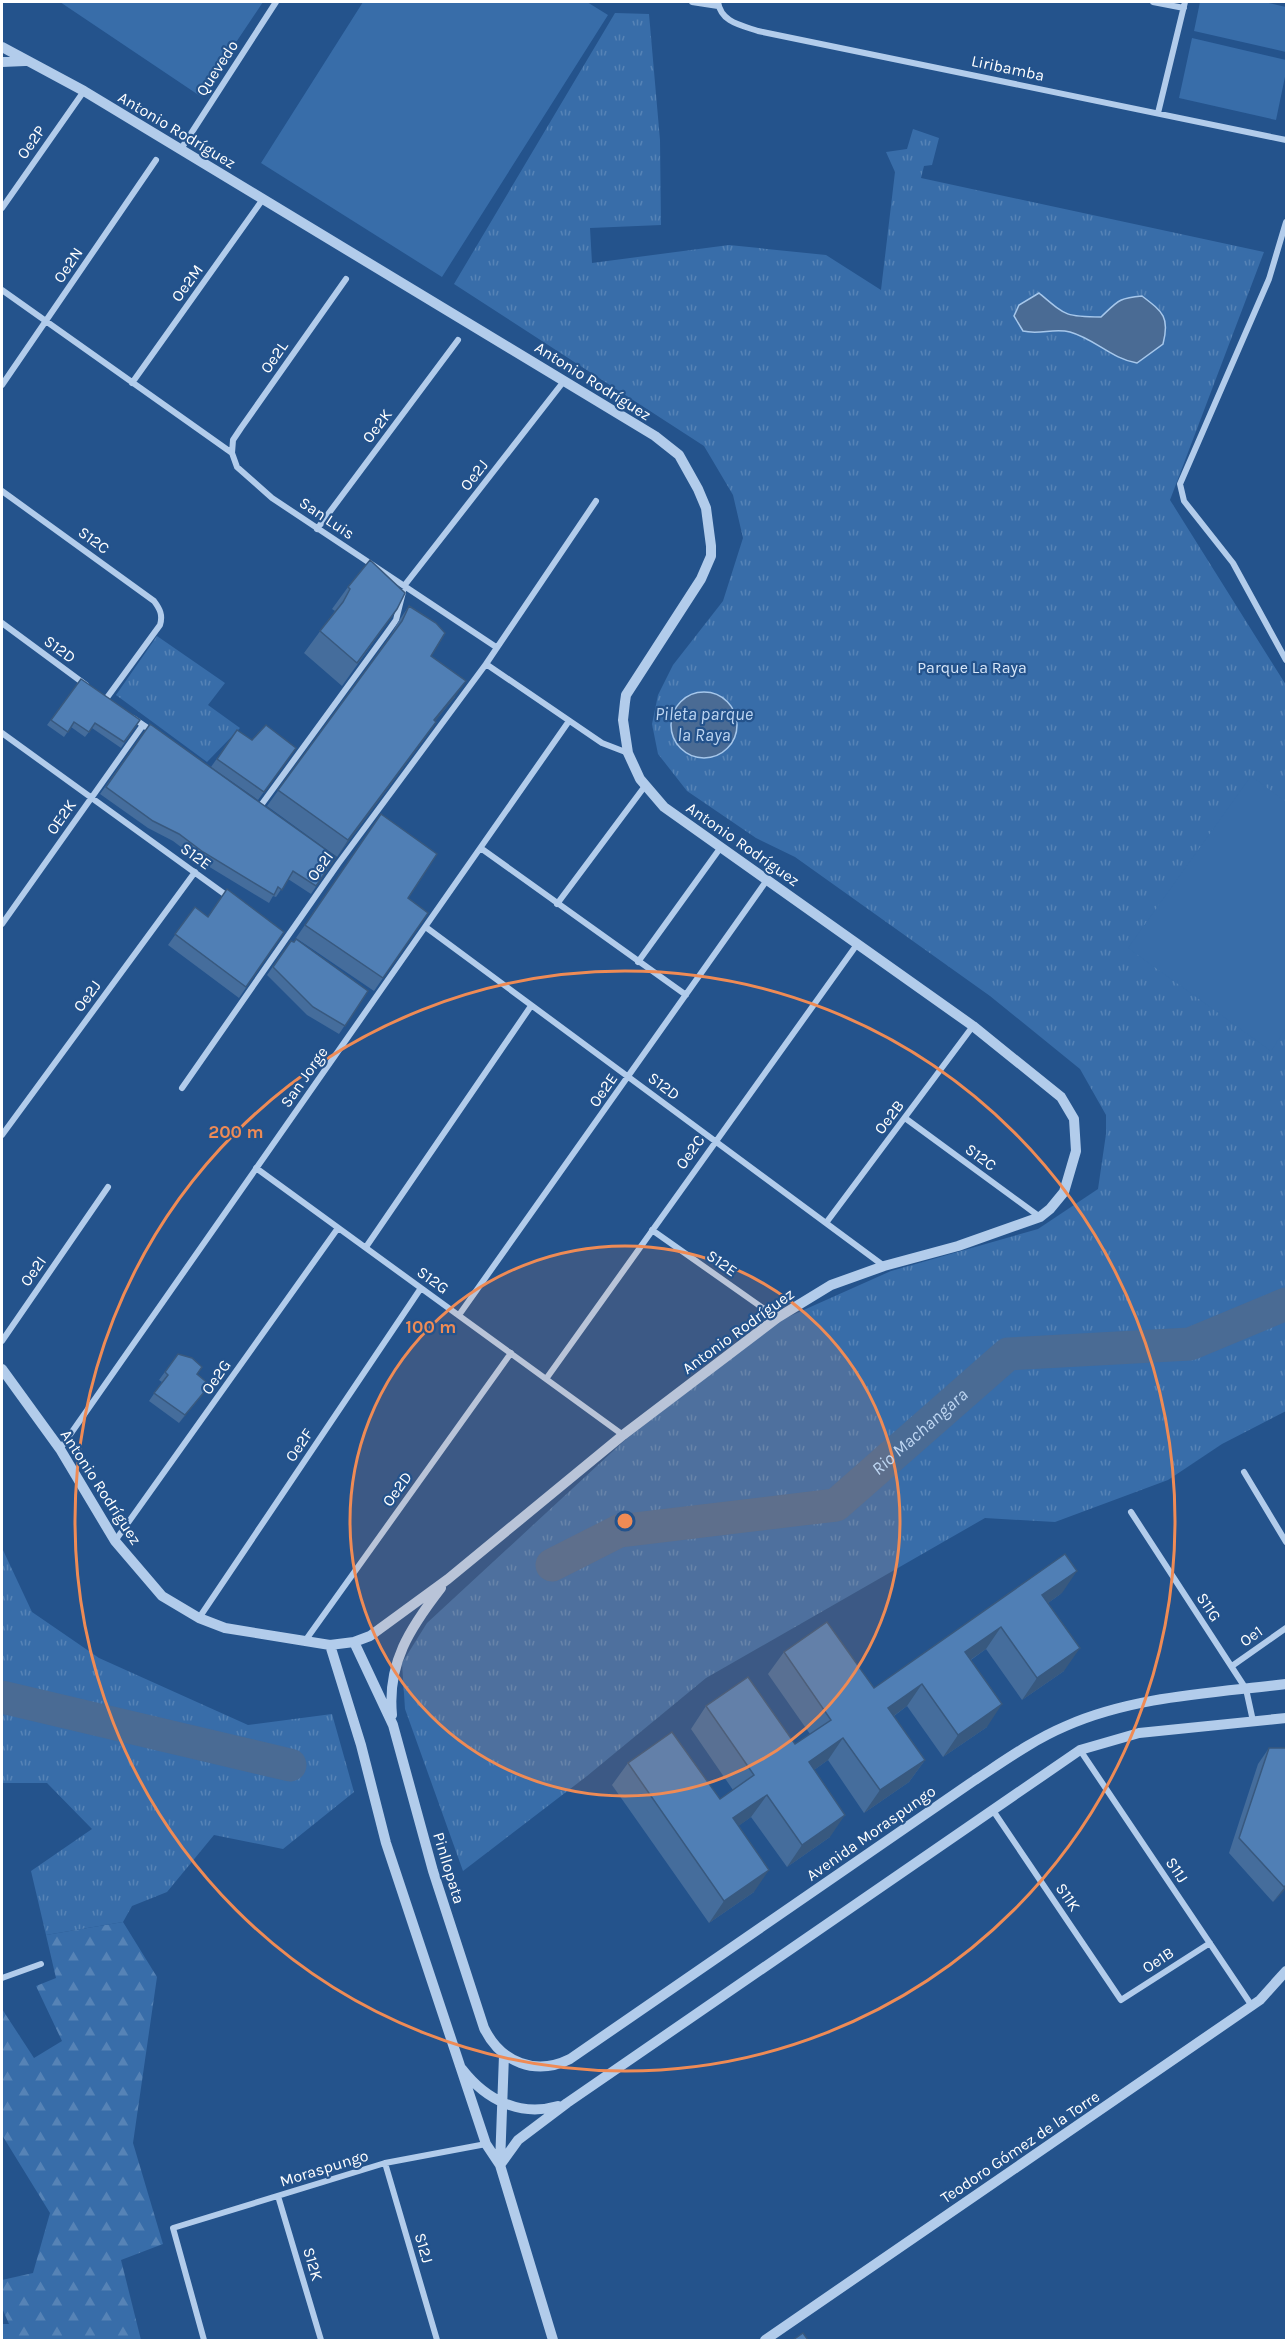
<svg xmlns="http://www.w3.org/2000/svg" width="1288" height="2342" font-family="Karla,sans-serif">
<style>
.forest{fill:url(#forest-firs)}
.park{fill:url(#park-tufts)}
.garden{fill:#386da9}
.water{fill:#4a6b94;stroke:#a6c7eb;stroke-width:1.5}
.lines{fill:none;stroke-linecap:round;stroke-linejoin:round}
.river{stroke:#4a6b94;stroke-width:33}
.minor{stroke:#b2cceb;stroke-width:6}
.tertiary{stroke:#b2cceb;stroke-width:10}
.wall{fill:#456d9c}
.shaded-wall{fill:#38597f}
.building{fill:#507fb5;stroke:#38597f;stroke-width:1.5}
.ring{fill:none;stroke:#ef8b55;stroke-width:3}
.labels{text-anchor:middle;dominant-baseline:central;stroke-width:4.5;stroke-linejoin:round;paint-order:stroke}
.street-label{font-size:16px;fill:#fff;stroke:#24538c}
.park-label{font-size:16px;fill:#d7e6f8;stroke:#24538c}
.water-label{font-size:18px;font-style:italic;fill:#bed6f2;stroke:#24538c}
.centre{fill:#ef8b55;stroke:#24538c;stroke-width:3}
.ring-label{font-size:18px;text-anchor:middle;font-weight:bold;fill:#ef8b55;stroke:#24538c;stroke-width:4.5;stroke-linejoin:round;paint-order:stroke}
</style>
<defs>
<pattern id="forest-firs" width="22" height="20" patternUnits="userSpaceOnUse" patternTransform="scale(1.5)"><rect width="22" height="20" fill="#386da9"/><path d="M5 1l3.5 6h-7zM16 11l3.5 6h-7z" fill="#5683b6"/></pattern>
<pattern id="park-tufts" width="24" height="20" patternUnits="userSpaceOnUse" patternTransform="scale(1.5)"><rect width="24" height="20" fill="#386da9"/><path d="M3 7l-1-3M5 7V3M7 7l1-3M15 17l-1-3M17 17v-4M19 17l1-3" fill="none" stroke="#5683b6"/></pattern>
</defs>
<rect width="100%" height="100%" fill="#24538c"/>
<path class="forest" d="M 123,1922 L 157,1977 L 133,2143 L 163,2244 L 121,2260 L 141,2340 L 2,2340 L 2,2324 L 9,2324 L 2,2308 L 2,2280 L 33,2273 L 50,2213 L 2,2135 L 2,2009 L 34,2058 L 62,2041 L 36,1986 L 56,1978 L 46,1935 Z"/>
<path class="park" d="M 615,13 L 649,14 L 660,140 L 661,225 L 590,228 L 592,263 L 729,245 L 826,255 L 881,290 L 895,172 L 886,152 L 907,149 L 913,129 L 939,138 L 932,165 L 924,166 L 921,178 L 1264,252 L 1170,500 L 1286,685 L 1286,1411 L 1222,1444 L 1168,1480 L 1055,1522 L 985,1518 L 706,1678 L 587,1776 L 463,1871 L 405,1709 L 402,1663 L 427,1623 L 625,1440 L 779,1321 L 891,1271 L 1038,1229 L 1098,1189 L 1106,1134 L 1106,1115 L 1080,1069 L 990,996 L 795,857 L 756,838 L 687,791 L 658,754 L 652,724 L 658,695 L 673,665 L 723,601 L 743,538 L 733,495 L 704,446 L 454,284 Z
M 157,636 L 225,683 L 208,705 L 240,728 L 207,762 L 116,695 Z
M 2,1548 L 32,1612 L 99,1658 L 248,1725 L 332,1714 L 354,1792 L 283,1849 L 214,1835 L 167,1892 L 132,1906 L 123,1922 L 46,1935 L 31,1871 L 92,1829 L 47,1783 L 2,1783 Z"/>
<path class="garden" d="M 60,2 L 263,2 L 200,96 Z
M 363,2 L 587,2 L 608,15 L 442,277 L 261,163 Z
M 1200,2 L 1264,2 L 1286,7 L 1286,52 L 1194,31 Z
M 1192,38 L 1286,60 L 1286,72 L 1276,120 L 1179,98 Z
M 1251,776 L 1286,802 L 1286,1028 L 1271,1051 L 1128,948 Z"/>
<path class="water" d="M 1039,293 C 1066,316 1066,317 1101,317 C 1118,301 1118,298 1142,296 C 1163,312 1170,317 1163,344 L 1137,363 C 1112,359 1095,339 1070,332 C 1054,328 1039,335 1023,331 L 1014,316 L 1019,305 Z
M671 725a33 33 0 1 1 66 0a33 33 0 1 1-66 0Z"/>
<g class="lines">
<g class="river">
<path id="s1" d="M 552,1565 L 619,1531 L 836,1505 L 1008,1354 L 1190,1344 L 1286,1304"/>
<path d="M 2,1697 L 290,1765"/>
</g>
<path class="minor" d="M 692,2 L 718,6
M 718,2 C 721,22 740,25 758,31 L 1286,140
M 1153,2 L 1184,8
M 1158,113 L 1185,2
M 181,149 L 276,2
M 2,208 L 84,91
M 1286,222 L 1269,279 L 1180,484 L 1184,501 L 1233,563 L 1286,660
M 2,290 L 232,453 L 237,467 L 272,498 L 496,647
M 132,383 L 263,199
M 2,385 L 156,160
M 232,453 L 233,440 L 241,428 L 346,279
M 2,491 L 154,601 C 160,609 163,615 160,625 L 106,699
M 596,501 L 486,664 L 602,743 L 628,753
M 317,529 L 458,340
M 404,586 L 564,381
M 2,623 L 86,685
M 133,718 L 152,731
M 2,733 L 230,898
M 259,808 L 386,634 L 396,620 L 403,592
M 482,849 L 686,995
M 557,904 L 645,786
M 2,924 L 143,725
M 427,928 L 884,1266
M 638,962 L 721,847
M 182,1088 L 338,864 L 486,664
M 905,1118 L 1040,1217
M 2,1135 L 195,872
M 256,1168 L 623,1435
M 826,1223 L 973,1026
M 652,1230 L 777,1318
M 366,1247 L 531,1006
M 459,1315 L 767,880
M 2,1341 L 108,1187
M 546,1379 L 858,943
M 60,1449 L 569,721
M 1244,1472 L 1286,1542
M 1131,1512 L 1246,1689 L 1253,1721
M 115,1541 L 338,1228
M 199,1618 L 421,1288
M 305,1641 L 511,1353
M 1232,1666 L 1286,1628
M 1080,1750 L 1252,2006
M 992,1809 L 1121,2000 L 1210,1943
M 2,1978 L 41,1964
M 385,2163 L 437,2340
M 278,2196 L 321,2340
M 204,2340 L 173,2228 L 385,2163 L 486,2144"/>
<path class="tertiary" d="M 2,47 L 84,91 L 655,436 L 679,455 L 698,489 L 706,508 L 711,546 L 711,556 L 701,579 L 626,695 L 625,702 L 623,720 L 628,753 L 640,779 L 664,807 L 973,1026 L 1061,1097 L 1074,1119 L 1076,1151 L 1064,1192 L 1050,1209 L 1040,1217 L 958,1246 L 884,1266 L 831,1285 L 777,1318 L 623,1435 L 448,1579 L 370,1636 L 354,1642 L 330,1645 L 225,1628 L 199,1618 L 162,1596 L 115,1541 L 60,1449 L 2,1369
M 2,62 L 25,61
M 354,1642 L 393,1725 L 433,1871 L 484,2028 C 501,2063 536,2076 570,2059 L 975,1780 C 1004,1761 1033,1740 1066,1726 C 1134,1696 1213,1693 1286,1684
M 330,1645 L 361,1745 L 386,1843 L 486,2144 L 500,2165 L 553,2340
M 392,1715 C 387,1663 410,1628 441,1588
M 462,2069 C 486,2100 520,2117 558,2106
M 500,2164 L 504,2055
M 500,2165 L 518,2140 L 567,2103 L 1080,1750 L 1139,1733 L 1286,1718
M 765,2340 L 1260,2000 L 1286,1971"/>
</g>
<path class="wall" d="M 348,587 L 397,609 L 342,686 L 304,653 L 335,611 L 332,609 Z
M 409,606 L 431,656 L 455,697 L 435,721 L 425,738 L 337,857 L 267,806 L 391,635 L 398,622 Z
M 81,679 L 140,720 L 121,748 L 92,728 L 85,737 L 71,727 L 64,737 L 47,725 Z
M 150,724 L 336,857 L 311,894 L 288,879 L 276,897 L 273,896 L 269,903 L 198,860 L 173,841 L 148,828 L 100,794 Z
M 237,730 L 252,740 L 296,748 L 258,800 L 211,767 Z
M 381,814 L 408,898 L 428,913 L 374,991 L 296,938 Z
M 195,907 L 208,917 L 284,932 L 239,998 L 168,945 Z
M 291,941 L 368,991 L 339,1034 L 307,1015 L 267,975 Z
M 178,1354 L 197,1374 L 210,1385 L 179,1423 L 149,1401 L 162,1382 L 159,1380 Z
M 1062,1593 L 1048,1603 L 1064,1671 L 1022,1700 L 986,1649 L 971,1660 L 987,1727 L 943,1757 L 907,1706 L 894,1716 L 925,1760 L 909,1782 L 864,1813 L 828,1760 L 814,1770 L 830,1837 L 787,1867 L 751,1817 L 738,1826 L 754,1892 L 709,1923 L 612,1785 L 628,1763 L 720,1799 L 733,1790 L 691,1729 L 706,1706 L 795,1744 L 810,1734 L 768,1674 L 784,1652 L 874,1688 Z
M 1269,1748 L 1287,1748 L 1287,1887 L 1273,1902 L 1229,1853 L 1258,1764 Z"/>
<path class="shaded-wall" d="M 466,681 L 455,697 L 422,737 L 434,720 Z
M 436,722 L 425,738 L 337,857 L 348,840 Z
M 210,1385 L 204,1393 L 179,1423 L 185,1415 Z
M 1077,1571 L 1062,1593 L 1027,1618 L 1042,1595 Z
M 1001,1627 L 986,1649 L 950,1674 L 965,1652 Z
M 1080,1648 L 1064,1671 L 1022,1700 L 1037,1678 Z
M 922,1684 L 907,1706 L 873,1731 L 888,1708 Z
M 1002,1704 L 987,1727 L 943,1757 L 958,1735 Z
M 843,1738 L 828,1760 L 793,1785 L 809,1762 Z
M 925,1760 L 909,1782 L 864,1813 L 880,1790 Z
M 767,1795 L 751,1817 L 718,1841 L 733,1818 Z
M 845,1815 L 830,1837 L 787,1867 L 802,1845 Z
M 769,1870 L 754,1892 L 709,1923 L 724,1901 Z
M 1287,1884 L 1287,1887 L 1284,1891 L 1273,1902 Z"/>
<path class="building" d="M 370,560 L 405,593 L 397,609 L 357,663 L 320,631 L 343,602 L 350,589 L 348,587 Z
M 409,606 L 436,623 L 445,633 L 431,656 L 466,681 L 434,720 L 436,722 L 348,840 L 278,790 L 402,621 Z
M 81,679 L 140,720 L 124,742 L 95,723 L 89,732 L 74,722 L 68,732 L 51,720 Z
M 150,724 L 336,857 L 316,886 L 293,871 L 282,890 L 278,887 L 274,895 L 203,852 L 179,834 L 153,821 L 106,787 Z
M 266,725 L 296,748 L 264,792 L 217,759 L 237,730 L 252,740 Z
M 381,814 L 437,854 L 408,898 L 428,913 L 383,978 L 305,925 Z
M 227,889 L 284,932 L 246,987 L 175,934 L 195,907 L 208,917 Z
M 296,939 L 368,991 L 345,1026 L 313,1007 L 273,967 L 291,941 L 294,942 Z
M 178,1354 L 192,1358 L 202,1367 L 197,1374 L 210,1385 L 185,1415 L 154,1393 L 168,1375 L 165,1372 Z
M 1065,1554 L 1077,1571 L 1042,1595 L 1080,1648 L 1037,1678 L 1001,1627 L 965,1652 L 1002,1704 L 958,1735 L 922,1684 L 888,1708 L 925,1760 L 880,1790 L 843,1738 L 809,1762 L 845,1815 L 802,1845 L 767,1795 L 733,1818 L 769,1870 L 724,1901 L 628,1763 L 672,1732 L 720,1799 L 754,1775 L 706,1706 L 748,1677 L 795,1744 L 831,1720 L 784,1652 L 827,1622 L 874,1688 Z
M 1269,1748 L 1287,1748 L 1287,1884 L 1284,1887 L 1239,1838 Z
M 803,2333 L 808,2340 L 793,2340 Z"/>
<circle cx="625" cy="1521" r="275" fill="#ef8b55" fill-opacity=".12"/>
<g class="ring">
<circle cx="625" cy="1521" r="275"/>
<circle cx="625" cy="1521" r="550"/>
</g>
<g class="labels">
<g class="street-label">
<text transform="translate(217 68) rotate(-57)">Quevedo</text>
<text transform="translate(1008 68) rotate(12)">Liribamba</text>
<text transform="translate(177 130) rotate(31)">Antonio Rodríguez</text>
<text transform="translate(31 142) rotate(-55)">Oe2P</text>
<text transform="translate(68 265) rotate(-56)">Oe2N</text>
<text transform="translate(187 283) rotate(-54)">Oe2M</text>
<text transform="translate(274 357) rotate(-55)">Oe2L</text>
<text transform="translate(593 381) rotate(32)">Antonio Rodríguez</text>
<text transform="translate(377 426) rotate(-53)">Oe2K</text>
<text transform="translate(474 475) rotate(-52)">Oe2J</text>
<text transform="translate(327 518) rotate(34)">San Luis</text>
<text transform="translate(94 540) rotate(36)">S12C</text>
<text transform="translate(60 649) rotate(36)">S12D</text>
<text transform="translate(61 817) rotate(-55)">OE2K</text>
<text transform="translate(743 844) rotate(35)">Antonio Rodríguez</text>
<text transform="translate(196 856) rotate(36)">S12E</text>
<text transform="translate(320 866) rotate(-54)">Oe2I</text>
<text transform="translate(87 996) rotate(-54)">Oe2J</text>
<text transform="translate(304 1077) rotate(-55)">San Jorge</text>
<text transform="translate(664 1086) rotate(37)">S12D</text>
<text transform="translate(603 1090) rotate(-55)">Oe2E</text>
<text transform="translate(889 1117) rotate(-53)">Oe2B</text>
<text transform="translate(690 1152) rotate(-55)">Oe2C</text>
<text transform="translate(981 1157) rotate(36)">S12C</text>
<text transform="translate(722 1263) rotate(35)">S12E</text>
<text transform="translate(33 1271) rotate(-55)">Oe2I</text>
<text transform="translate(433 1280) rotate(36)">S12G</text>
<text transform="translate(738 1331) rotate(-36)">Antonio Rodríguez</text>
<text transform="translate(216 1377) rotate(-55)">Oe2G</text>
<text transform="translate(299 1445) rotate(-56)">Oe2F</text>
<text transform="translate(101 1487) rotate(57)">Antonio Rodríguez</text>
<text transform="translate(397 1489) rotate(-54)">Oe2D</text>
<text transform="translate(1209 1607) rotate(57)">S11G</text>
<text transform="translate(1251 1636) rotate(-35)">Oe1</text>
<text transform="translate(871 1833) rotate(-35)">Avenida Moraspungo</text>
<text transform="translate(449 1868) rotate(73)">Pinllopata</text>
<text transform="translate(1177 1870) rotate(56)">S11J</text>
<text transform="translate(1068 1897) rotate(56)">S11K</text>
<text transform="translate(1158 1960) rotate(-33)">Oe1B</text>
<text transform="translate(1020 2147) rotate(-34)">Teodoro Gómez de la Torre</text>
<text transform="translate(324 2168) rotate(-17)">Moraspungo</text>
<text transform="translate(424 2248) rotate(74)">S12J</text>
<text transform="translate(313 2264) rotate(74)">S12K</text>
</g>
<g class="park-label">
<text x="972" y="667">Parque La Raya</text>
</g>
<g class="water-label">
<text x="704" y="714">Pileta parque<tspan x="704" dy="21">la Raya</tspan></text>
<text stroke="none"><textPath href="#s1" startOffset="405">Rio Machangara</textPath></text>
</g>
</g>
<circle cx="625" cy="1521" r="9" class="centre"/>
<g class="ring-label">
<text x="236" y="1138">200 m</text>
<text x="431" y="1333">100 m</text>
</g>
<rect width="1288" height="2342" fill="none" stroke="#ffffff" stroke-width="6"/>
</svg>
